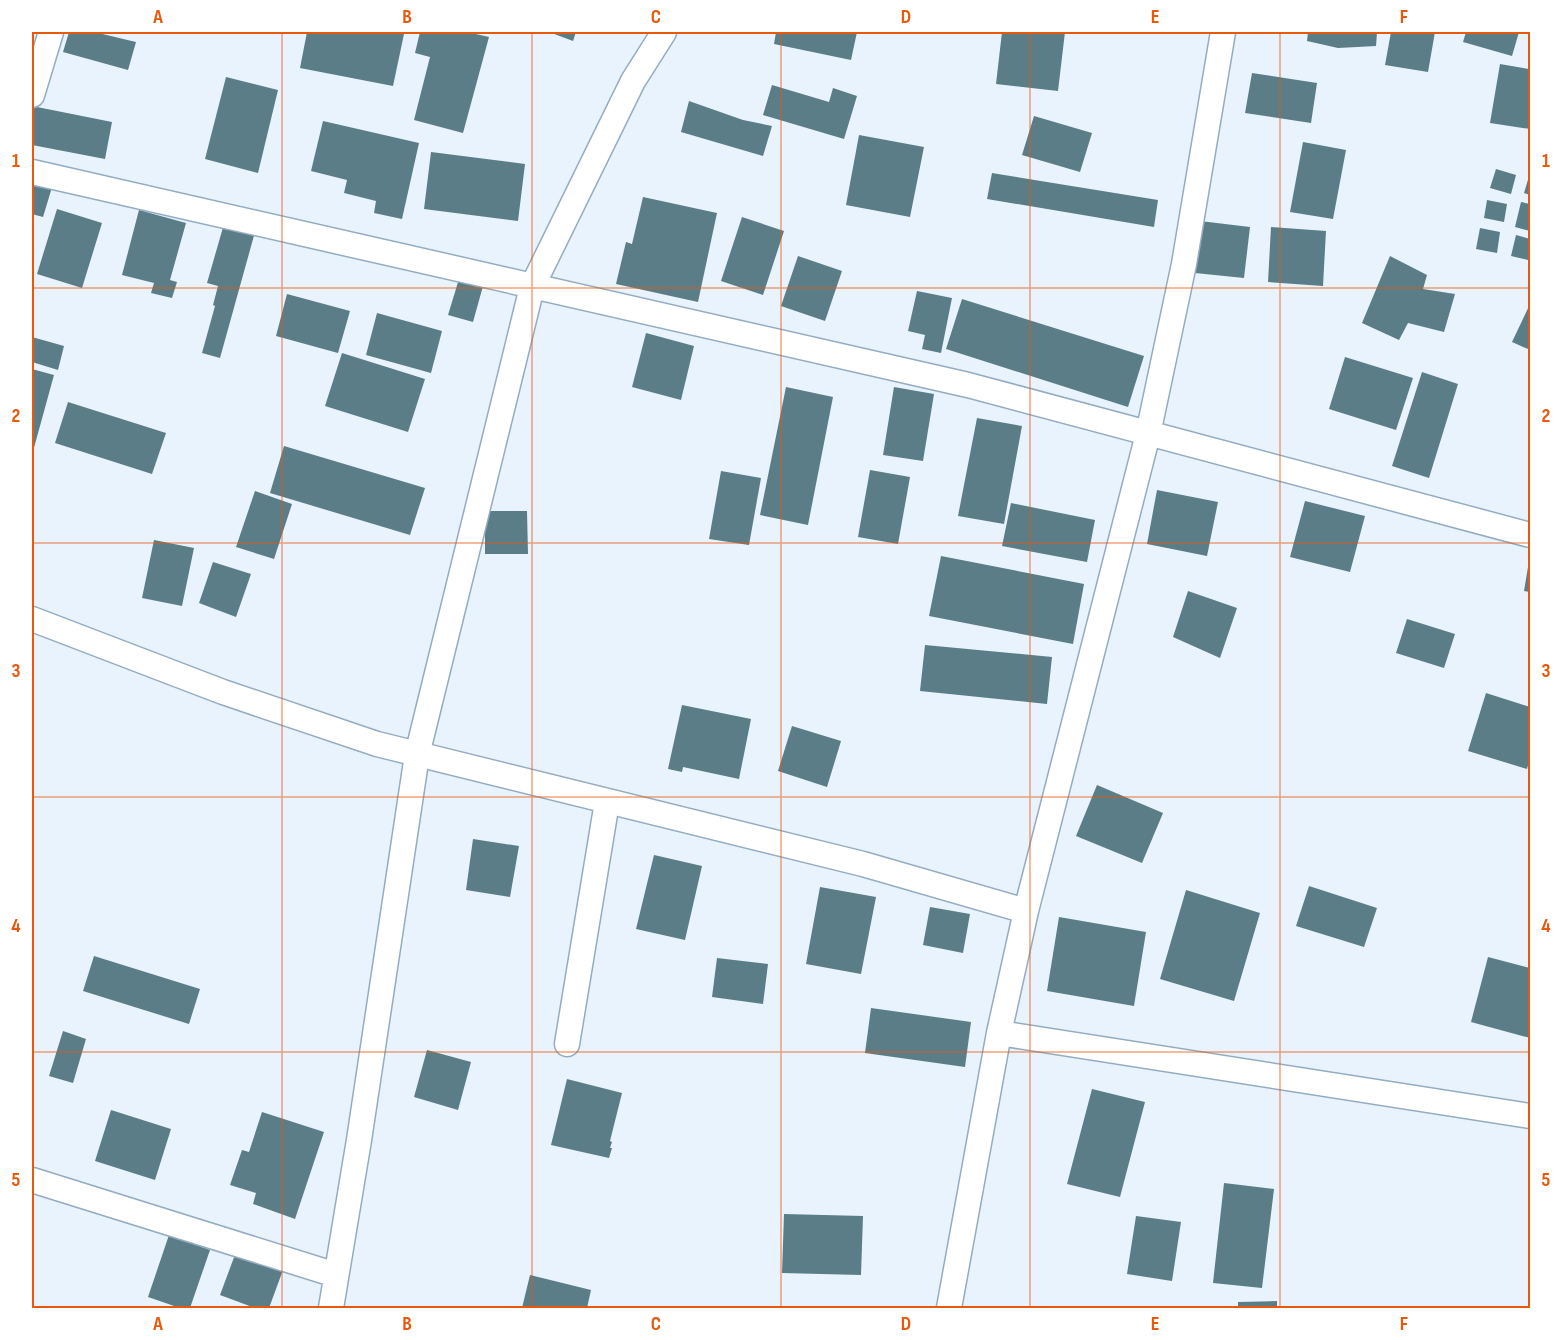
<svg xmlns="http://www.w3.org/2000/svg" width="1562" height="1340" font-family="'Sofia Sans Condensed',sans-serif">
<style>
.building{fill:#5a7d87}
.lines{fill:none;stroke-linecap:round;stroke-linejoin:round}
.street-casing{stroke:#93acc2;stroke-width:27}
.street{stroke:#fff;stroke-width:24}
.grid{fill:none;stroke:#e8590c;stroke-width:1.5;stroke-opacity:0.55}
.neatline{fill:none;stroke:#e8590c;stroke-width:2}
.grid-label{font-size:20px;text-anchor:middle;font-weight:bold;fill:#e8590c}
</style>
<rect width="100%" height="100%" fill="#e9f3fd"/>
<path class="building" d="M 69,32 L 94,32 L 136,42 L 128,70 L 63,52 Z
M 307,32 L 392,32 L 404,34 L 393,86 L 300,68 Z
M 420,32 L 467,32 L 489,37 L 463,133 L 414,120 L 430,57 L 415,53 Z
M 549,32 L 576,32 L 573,41 Z
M 776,32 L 857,32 L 851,60 L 774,44 Z
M 1002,32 L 1065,32 L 1058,91 L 996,84 Z
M 1308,32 L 1377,32 L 1376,46 L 1338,48 L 1307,41 Z
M 1391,32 L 1435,32 L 1428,72 L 1385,65 Z
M 1466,32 L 1519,32 L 1512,56 L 1463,42 Z
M 1500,64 L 1529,69 L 1530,129 L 1490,123 Z
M 1252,73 L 1317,83 L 1311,123 L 1245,113 Z
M 226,77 L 278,90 L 258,173 L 205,159 Z
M 772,85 L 829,102 L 833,88 L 857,96 L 844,139 L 763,115 Z
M 689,101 L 743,120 L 772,126 L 763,156 L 681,132 Z
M 32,106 L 112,122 L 105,159 L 32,145 Z
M 1034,116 L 1092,133 L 1080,172 L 1022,155 Z
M 323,121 L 419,143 L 402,219 L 374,213 L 376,201 L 344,193 L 347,180 L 311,171 Z
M 859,135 L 924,147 L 910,217 L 846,205 Z
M 1303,142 L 1346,150 L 1333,219 L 1290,212 Z
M 431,152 L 525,164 L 518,221 L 424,209 Z
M 1496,169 L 1516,175 L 1511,194 L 1490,188 Z
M 992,173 L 1158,200 L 1154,227 L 987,199 Z
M 1530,173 L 1530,195 L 1524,193 Z
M 32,177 L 53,184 L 43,217 L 32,214 Z
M 643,197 L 717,213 L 698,302 L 616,284 L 626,242 L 632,244 Z
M 1487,200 L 1507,204 L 1504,222 L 1484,218 Z
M 1521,202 L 1530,204 L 1530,231 L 1515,227 Z
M 57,209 L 102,223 L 82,288 L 37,274 Z
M 139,210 L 186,223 L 170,280 L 177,282 L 172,298 L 151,293 L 154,283 L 122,275 Z
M 742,217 L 784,231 L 763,295 L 721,281 Z
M 1200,221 L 1250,227 L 1244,278 L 1195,273 Z
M 224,224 L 255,232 L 220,358 L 202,353 L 215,306 L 213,305 L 218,286 L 207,283 Z
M 1271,227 L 1326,231 L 1323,286 L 1268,282 Z
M 1480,228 L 1500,232 L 1497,253 L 1476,249 Z
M 1516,235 L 1530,239 L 1528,260 L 1511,256 Z
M 798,256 L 842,271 L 825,321 L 781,306 Z
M 1390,256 L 1427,275 L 1423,289 L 1455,294 L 1444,332 L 1408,323 L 1399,340 L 1362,323 Z
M 459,279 L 483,286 L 473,322 L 448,315 Z
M 917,291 L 952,298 L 941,353 L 922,349 L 925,335 L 908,331 Z
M 287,294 L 350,311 L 338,353 L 276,336 Z
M 962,299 L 1144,356 L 1128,407 L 946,349 Z
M 1530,304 L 1530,343 L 1528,349 L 1512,342 Z
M 377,313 L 442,331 L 431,373 L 366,355 Z
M 646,333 L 694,346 L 681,400 L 632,387 Z
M 32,337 L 64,346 L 58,370 L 32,362 Z
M 342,353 L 425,379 L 408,432 L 325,406 Z
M 1345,357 L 1413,378 L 1396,430 L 1329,409 Z
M 32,369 L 54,375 L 32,455 Z
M 1422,372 L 1458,384 L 1429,478 L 1392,466 Z
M 786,387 L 833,397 L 808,525 L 760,515 Z
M 894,387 L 934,394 L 923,461 L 883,455 Z
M 68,402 L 166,433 L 152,474 L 55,443 Z
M 977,418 L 1022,426 L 1004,524 L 958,516 Z
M 284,446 L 425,488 L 410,535 L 270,493 Z
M 870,470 L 910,477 L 898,544 L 858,537 Z
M 721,471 L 761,478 L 749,545 L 709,539 Z
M 1157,490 L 1218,502 L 1207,556 L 1147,544 Z
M 255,491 L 292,504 L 274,559 L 236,547 Z
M 1305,501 L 1365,516 L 1350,572 L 1290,557 Z
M 1011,503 L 1095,520 L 1087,562 L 1002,546 Z
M 485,511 L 527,511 L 528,554 L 485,554 Z
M 154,540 L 194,548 L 182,606 L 142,598 Z
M 941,556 L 1084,584 L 1073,644 L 929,616 Z
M 213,562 L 251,574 L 236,617 L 199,603 Z
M 1528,567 L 1530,567 L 1530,592 L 1524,591 Z
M 1188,591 L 1237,608 L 1220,658 L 1173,637 Z
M 1407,619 L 1455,634 L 1444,668 L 1396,653 Z
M 925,645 L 1052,657 L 1047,704 L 920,691 Z
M 1486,693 L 1530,707 L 1530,758 L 1527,769 L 1468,751 Z
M 682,705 L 751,719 L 739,779 L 683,767 L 682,772 L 668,769 Z
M 792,726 L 841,741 L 827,787 L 778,771 Z
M 1097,785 L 1163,813 L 1142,863 L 1076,836 Z
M 473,839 L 519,846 L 510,897 L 466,890 Z
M 654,855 L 702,866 L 685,940 L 636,929 Z
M 1309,886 L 1377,908 L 1364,947 L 1296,926 Z
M 820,887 L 876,897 L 861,974 L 806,964 Z
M 1186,890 L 1260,913 L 1234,1001 L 1160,979 Z
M 930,907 L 970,914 L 963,953 L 923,945 Z
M 1059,917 L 1146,932 L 1134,1006 L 1047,991 Z
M 94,956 L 200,989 L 189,1024 L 83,991 Z
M 1488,957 L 1530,968 L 1530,1038 L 1471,1022 Z
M 717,958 L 768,964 L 763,1004 L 712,997 Z
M 871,1008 L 971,1022 L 965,1067 L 865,1053 Z
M 63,1031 L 86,1039 L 73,1083 L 49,1076 Z
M 427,1050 L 471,1062 L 458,1110 L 414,1097 Z
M 567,1079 L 622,1093 L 610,1141 L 612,1142 L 610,1148 L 612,1148 L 609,1158 L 551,1145 Z
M 1092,1089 L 1145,1102 L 1120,1197 L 1067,1184 Z
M 111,1110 L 171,1129 L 155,1180 L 95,1161 Z
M 262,1112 L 324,1132 L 295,1219 L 253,1204 L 256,1193 L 230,1185 L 242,1150 L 249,1152 Z
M 1224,1183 L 1274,1189 L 1262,1288 L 1213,1283 Z
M 784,1214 L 863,1216 L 861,1275 L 782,1273 Z
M 1136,1216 L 1181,1222 L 1172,1281 L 1127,1274 Z
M 169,1235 L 210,1250 L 190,1308 L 180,1308 L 148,1297 Z
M 236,1252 L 283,1270 L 269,1308 L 255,1308 L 220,1295 Z
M 530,1275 L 591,1290 L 587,1308 L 522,1308 Z
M 1277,1301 L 1277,1308 L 1238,1308 L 1238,1302 Z"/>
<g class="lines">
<defs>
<path id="street" d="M 32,95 L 51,32
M 32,172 L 968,385 L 1530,535
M 32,619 L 223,692 L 377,744 L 863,864 L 1026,911
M 999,1033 L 1530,1116
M 567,1044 L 607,802
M 32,1180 L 336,1275
M 331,1308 L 359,1140 L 417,755 L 532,287 L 633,81 L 664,32
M 949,1308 L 999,1033 L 1026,911 L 1148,434 L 1184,264 L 1223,32"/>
</defs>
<use href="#street" class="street-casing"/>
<use href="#street" class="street"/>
</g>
<path class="grid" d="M 282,32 L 282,1308M 532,32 L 532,1308M 781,32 L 781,1308M 1030,32 L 1030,1308M 1280,32 L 1280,1308M 32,288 L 1530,288M 32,543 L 1530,543M 32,797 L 1530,797M 32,1052 L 1530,1052"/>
<rect width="1562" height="1340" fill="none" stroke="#ffffff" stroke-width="66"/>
<rect x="33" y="33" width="1496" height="1274" class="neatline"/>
<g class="grid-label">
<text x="158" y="23">A</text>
<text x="407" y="23">B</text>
<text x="656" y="23">C</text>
<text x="906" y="23">D</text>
<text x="1155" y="23">E</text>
<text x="1404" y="23">F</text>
<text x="16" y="167">1</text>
<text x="1546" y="167">1</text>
<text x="16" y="422">2</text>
<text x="1546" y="422">2</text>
<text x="16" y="677">3</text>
<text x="1546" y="677">3</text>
<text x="16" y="932">4</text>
<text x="1546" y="932">4</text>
<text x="16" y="1186">5</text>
<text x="1546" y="1186">5</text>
<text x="158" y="1330">A</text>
<text x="407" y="1330">B</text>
<text x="656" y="1330">C</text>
<text x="906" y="1330">D</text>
<text x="1155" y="1330">E</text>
<text x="1404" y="1330">F</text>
</g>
</svg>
